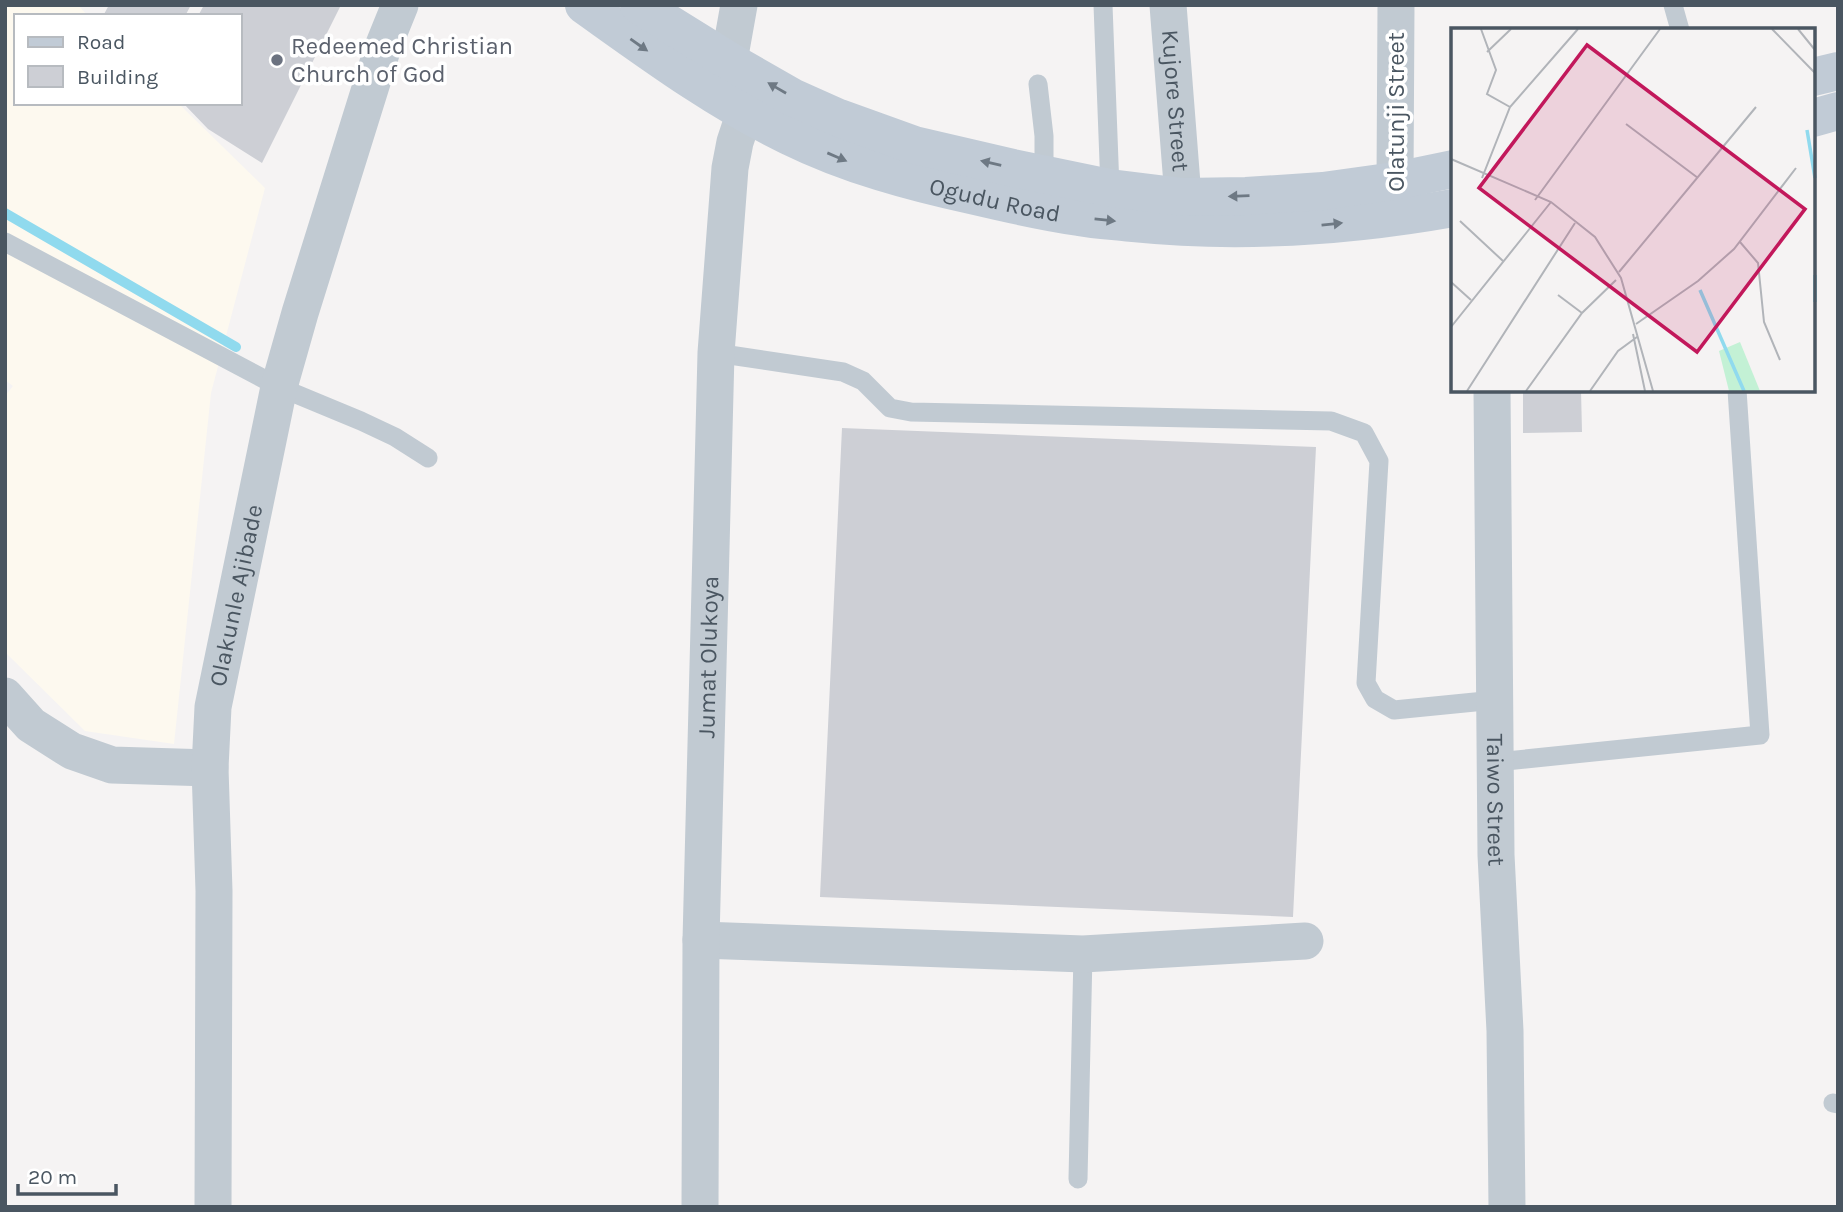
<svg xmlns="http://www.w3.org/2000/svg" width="1843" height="1212" font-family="Karla,sans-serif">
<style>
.commercial{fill:#fdf9ef}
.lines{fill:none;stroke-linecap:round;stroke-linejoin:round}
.stream{stroke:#90daee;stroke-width:10}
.building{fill:#cdcfd5}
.lane{stroke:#c1cad2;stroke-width:19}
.street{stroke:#c1cad2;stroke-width:37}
.secondary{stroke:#c1cbd6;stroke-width:38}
.oneway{fill:#6e7984}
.worship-dot{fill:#6b7280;stroke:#fff;stroke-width:2.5}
.labels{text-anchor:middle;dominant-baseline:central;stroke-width:7;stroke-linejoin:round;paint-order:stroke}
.worship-label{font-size:24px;fill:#5b616d;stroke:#fff;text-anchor:start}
.street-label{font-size:24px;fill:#4a5661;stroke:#fff}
.inset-river{fill:none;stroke:#90daee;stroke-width:3.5}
.inset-road{fill:none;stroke:#b1b4b9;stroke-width:2}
.view{fill:#c2185b;fill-opacity:0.15;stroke:#c2185b;stroke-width:3.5}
.inset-edge{fill:none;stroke:#4a5661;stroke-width:3.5}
</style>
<rect width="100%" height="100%" fill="#f5f3f3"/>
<path class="commercial" d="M 5,5 L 78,5 L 88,16 L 16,16 L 16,103 L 178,103 L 265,188 L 211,393 L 174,744 L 85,731 L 5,652 L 5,396 L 13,386 L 5,380 Z"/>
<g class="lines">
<path class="stream" d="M 5,213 L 236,347"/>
</g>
<path class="building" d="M 109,5 L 191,5 L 185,16 L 103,16 Z
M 204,5 L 341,5 L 262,163 L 208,129 L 183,103 L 240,103 L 240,16 L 198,16 Z
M 1523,390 L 1581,390 L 1582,432 L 1523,433 Z
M 842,428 L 1316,447 L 1293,917 L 820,897 Z"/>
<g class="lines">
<path class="lane" d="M 1103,5 L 1110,188
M 1673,5 L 1680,30
M 1038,84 L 1044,136 L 1044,173
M 5,242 L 279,387 L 361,421 L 395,437 L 428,458
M 716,353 L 843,372 L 863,381 L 890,408 L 911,412 L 1331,421 L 1364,433 L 1379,461 L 1366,683 L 1375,699 L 1394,710 L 1495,700
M 1496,762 L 1760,735 L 1737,390
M 1833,1103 L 1838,1104
M 1078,1179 L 1083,954"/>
<g class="street">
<path id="s1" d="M 1168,5 L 1183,197"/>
<path d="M 1396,5 L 1395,181 L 1396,211"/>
<path d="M 729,61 L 739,5"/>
<path id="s2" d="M 1492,390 L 1496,855 L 1505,1031 L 1507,1207"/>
<path d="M 5,696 L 31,725 L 72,751 L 112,765 L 210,768"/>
<path d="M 701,940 L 1083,954 L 1305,941"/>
<path id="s3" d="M 213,1207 L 214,891 L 210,768 L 213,707 L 279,387 L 300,313 L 383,47 L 400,5"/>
<path id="s4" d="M 700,1207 L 701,940 L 716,353 L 730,168 L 735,142 L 745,112"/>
</g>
<g class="secondary">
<path id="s5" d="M 584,5 C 650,52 716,101 789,136 C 848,165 911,182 975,196 C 1009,204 1044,212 1079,217 C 1096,220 1114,221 1131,223 C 1239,234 1346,227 1453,208"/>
<path d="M 639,5 L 729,61 L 792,97 L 839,118 L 914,145 L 1013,168 L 1110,188 L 1183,197 L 1246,196 L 1323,191 L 1395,181 L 1453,169"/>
<path d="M 1813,77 L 1838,71"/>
<path d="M 1813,118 L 1838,111"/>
</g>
</g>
<defs><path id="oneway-solid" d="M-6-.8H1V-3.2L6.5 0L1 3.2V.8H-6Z" transform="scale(1.75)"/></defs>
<g class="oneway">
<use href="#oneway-solid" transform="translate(639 45) rotate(35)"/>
<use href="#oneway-solid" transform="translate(777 88) rotate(-150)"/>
<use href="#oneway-solid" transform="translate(837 157) rotate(23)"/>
<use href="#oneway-solid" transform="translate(991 163) rotate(-167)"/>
<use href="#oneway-solid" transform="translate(1239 196) rotate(178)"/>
<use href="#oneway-solid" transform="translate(1105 220) rotate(6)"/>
<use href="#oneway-solid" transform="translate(1332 224) rotate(-6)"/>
</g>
<circle class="worship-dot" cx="277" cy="60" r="7"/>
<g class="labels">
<g class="worship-label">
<text x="291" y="46">Redeemed Christian<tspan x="291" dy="28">Church of God</tspan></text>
</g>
<g class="street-label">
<text stroke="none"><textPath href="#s1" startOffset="96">Kujore Street</textPath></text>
<text transform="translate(1396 112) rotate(-90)">Olatunji Street</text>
<text stroke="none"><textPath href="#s5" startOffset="460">Ogudu Road</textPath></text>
<text stroke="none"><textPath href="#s3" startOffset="614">Olakunle Ajibade</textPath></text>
<text stroke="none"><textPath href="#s4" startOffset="550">Jumat Olukoya</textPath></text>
<text stroke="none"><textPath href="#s2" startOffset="410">Taiwo Street</textPath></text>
</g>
</g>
<g transform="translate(1451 28)">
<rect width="364" height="364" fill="#f5f3f3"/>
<path d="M 289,314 L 309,363 L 278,363 L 268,323 Z" fill="#c3f1d5"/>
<path class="inset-river" d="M 356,102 L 364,150M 364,247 L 364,274M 249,262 L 293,363"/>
<path class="inset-road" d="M 30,1 L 45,42 L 36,66 L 59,79M 321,1 L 364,45M 347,1 L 364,22M 36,24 L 60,1M 175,96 L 247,150M 0,131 L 100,174 L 144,209 L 170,250 L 202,363M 31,150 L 59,79 L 127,1M 84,172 L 209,1M 9,193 L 52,233M 289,214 L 307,235 L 313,294 L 329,332M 168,244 L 305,79M 0,254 L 20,272M 107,267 L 131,285M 185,296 L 247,253 L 283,221 L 345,140M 0,299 L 100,174M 182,306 L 194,363M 16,363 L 124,195M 75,363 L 131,285 L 165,252M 139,363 L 167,323 L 186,309"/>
<path class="view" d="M 136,17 L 354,181 L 246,324 L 28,160 Z"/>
<rect width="364" height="364" class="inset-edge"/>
</g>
<rect width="1843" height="1212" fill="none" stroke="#4a5661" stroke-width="14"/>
<rect x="14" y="14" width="228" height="91" fill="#ffffff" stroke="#b7bbc0" stroke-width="2"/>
<rect x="28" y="37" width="35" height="10" fill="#c1cbd6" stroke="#b7bbc0" stroke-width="2"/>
<text x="77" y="49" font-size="21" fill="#4a5661">Road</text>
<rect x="28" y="66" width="35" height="21" fill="#cdcfd5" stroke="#b7bbc0" stroke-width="2"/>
<text x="77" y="84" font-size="21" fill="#4a5661">Building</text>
<path d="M18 1184v10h98v-10" fill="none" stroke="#4a5661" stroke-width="3.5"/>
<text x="28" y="1184" font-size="21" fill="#4a5661" stroke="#ffffff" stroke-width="5" paint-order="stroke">20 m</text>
</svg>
